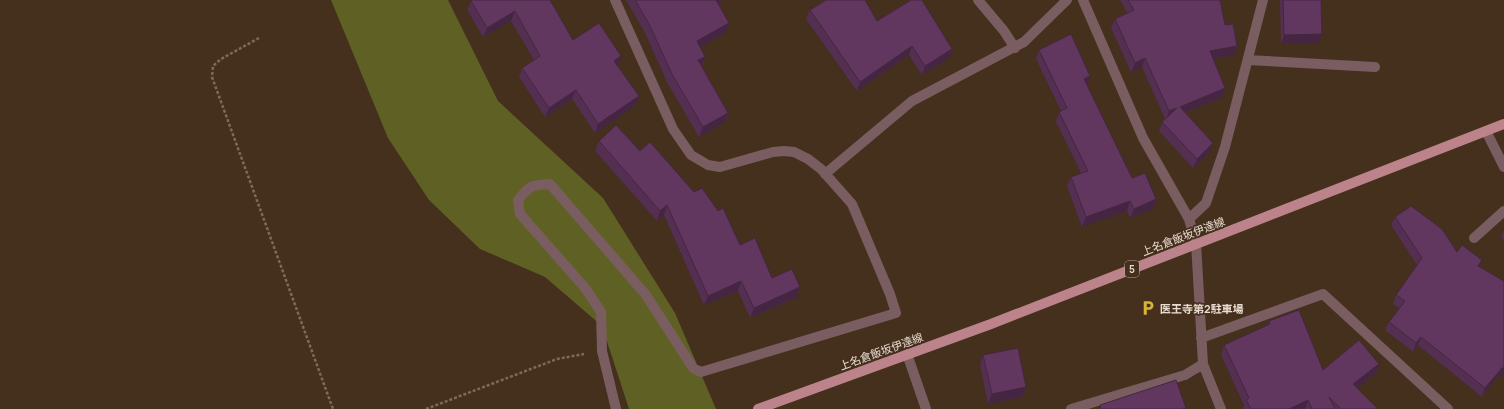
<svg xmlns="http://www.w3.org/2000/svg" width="1504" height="409" font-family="Manrope,'Noto Sans JP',sans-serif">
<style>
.forest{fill:#5f6124}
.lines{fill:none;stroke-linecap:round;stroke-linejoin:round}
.path{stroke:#7e6a5b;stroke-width:2.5;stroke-dasharray:3 2;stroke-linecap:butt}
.street{stroke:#795d60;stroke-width:10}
.primary{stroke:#bc848a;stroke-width:10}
.wall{fill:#542f52}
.shaded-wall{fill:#452642}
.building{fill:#62375f;stroke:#452642}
.labels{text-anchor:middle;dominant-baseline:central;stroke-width:3.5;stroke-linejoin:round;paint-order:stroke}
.shield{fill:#452f1d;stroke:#b8a79a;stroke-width:1}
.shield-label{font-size:10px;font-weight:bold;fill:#e9dbd0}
.street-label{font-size:11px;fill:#e9dbd0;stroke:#452f1d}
.poi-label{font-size:11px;font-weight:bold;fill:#e9dbd0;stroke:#452f1d;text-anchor:start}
</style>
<rect width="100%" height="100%" fill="#452f1d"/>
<path class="forest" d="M 331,0 L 448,0 L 498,101 L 603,198 L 675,313 L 716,409 L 629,409 L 602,326 L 545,277 L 480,249 L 429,200 L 388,138 Z"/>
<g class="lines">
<path class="path" d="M 259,38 L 221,59 L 213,66 L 212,77 L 333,409
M 426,409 L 557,359 L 584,354"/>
<path class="street" d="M 615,0 L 673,129 L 691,155 L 708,165 L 720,167 L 773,152 L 784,151 L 794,152 L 808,159 L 821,169 L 852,204 L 890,294 L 896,313 L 701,372 L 693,368 L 646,295 L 550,184 C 531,185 530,185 518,200 L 520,214 L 586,289 L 601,312 L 602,351 L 616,409
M 978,0 L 1004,31 L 1015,48
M 1083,0 L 1143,138 L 1189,219 L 1196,243 L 1203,364 L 1221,409
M 1248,60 L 1375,67
M 1486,131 L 1504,167
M 825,174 L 912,101 L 1024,42 L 1067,0
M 1189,219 L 1206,203 L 1225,147 L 1263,0
M 1474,238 L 1504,211
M 1201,338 L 1323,294 L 1448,409
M 907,354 L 926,409
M 1071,409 L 1185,375 L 1203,364"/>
<path class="primary" d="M 758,409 L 991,324 L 1504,124"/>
</g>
<path class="wall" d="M 550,0 L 573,40 L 618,66 L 635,106 L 595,133 L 572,99 L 545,117 L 519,77 L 522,68 L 534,60 L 511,21 L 483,37 L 467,10 L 471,1 Z
M 626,0 L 724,0 L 718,3 L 729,23 L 726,32 L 700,47 L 705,57 L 702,66 L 728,113 L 725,122 L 699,137 L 668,84 L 645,33 Z
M 1120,0 L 1220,0 L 1225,25 L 1237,46 L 1234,55 L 1213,59 L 1225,88 L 1222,97 L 1185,112 L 1210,152 L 1193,168 L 1159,131 L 1162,122 L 1165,119 L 1142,67 L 1131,72 L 1111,28 L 1115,19 L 1127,13 Z
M 1280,0 L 1321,0 L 1318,43 L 1281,44 L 1280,2 Z
M 810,10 L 877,21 L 952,49 L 949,58 L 922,75 L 909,55 L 857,91 L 806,19 Z
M 1039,50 L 1090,76 L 1087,85 L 1132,178 L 1153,209 L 1130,218 L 1127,211 L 1082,227 L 1067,186 L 1071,177 L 1081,173 L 1056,122 L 1059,112 L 1061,111 L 1036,59 Z
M 599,141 L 640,151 L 740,245 L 772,278 L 797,297 L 750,318 L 738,291 L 704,305 L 664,215 L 657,221 L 595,151 Z
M 1395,217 L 1457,252 L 1480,267 L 1504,281 L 1504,376 L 1498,376 L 1482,397 L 1418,345 L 1413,352 L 1385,330 L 1389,322 L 1399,308 L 1393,304 L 1396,295 L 1417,265 L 1391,225 Z
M 1504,230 L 1504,240 L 1501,238 Z
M 1269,321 L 1323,370 L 1379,364 L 1375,374 L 1357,388 L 1378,409 L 1243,409 L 1244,405 L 1221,355 L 1224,345 L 1268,325 Z
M 983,355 L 1026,387 L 1022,397 L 988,404 L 980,365 Z"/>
<path class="shaded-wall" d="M 713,0 L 724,0 L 711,6 Z
M 515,11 L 511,21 L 483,37 L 487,28 Z
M 729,23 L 726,32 L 694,51 L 697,41 Z
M 1322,34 L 1318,43 L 1281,44 L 1284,35 Z
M 912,46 L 909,55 L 857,91 L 860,82 Z
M 1237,46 L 1234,55 L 1206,60 L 1210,51 Z
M 952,49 L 949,58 L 922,75 L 925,66 Z
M 621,56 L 618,66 L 614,61 Z
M 705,57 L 701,67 L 698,60 Z
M 1145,58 L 1142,67 L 1131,72 L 1135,63 Z
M 1090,76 L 1087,85 L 1084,79 Z
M 1225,88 L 1222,97 L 1176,116 L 1180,107 Z
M 576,90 L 572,99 L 545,117 L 549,108 Z
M 639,96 L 635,106 L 595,133 L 598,124 Z
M 1177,108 L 1166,120 L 1169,111 Z
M 728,113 L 725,122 L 699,137 L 703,127 Z
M 1213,143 L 1210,152 L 1193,168 L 1197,159 Z
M 1156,199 L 1153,209 L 1130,218 L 1134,209 Z
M 1130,201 L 1127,211 L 1082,227 L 1086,217 Z
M 667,205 L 664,215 L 657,221 L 660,211 Z
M 1482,260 L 1479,268 L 1478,266 Z
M 741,281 L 738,291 L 704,305 L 708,296 Z
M 800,287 L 797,297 L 750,318 L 754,308 Z
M 1421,337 L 1418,345 L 1413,352 L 1416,343 Z
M 1379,364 L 1375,374 L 1350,394 L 1353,384 Z
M 1502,368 L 1504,368 L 1504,376 L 1498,376 L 1482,397 L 1485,388 Z
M 1026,387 L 1022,397 L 988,404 L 992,394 Z
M 1308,400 L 1305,409 L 1289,409 Z"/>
<path class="building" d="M 472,0 L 550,0 L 573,40 L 599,23 L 621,56 L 614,61 L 639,96 L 598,124 L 576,90 L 549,108 L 522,68 L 540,56 L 515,11 L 487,28 L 471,1 Z
M 635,0 L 716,0 L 729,23 L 697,41 L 705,57 L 698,60 L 728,113 L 703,127 L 672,74 L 649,24 Z
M 826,0 L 865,0 L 877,21 L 911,0 L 922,0 L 952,49 L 925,66 L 912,46 L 860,82 L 810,10 Z
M 1128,0 L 1220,0 L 1225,25 L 1233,24 L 1237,46 L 1210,51 L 1225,88 L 1180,107 L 1213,143 L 1197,159 L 1162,122 L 1177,108 L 1169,111 L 1145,58 L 1135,63 L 1115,19 L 1134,10 Z
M 1283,0 L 1321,0 L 1322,34 L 1284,35 Z
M 1071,34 L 1090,76 L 1084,79 L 1132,178 L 1145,173 L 1156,199 L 1134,209 L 1130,201 L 1086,217 L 1071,177 L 1088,171 L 1059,112 L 1067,108 L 1039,50 Z
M 616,125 L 640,151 L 650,142 L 694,192 L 702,188 L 718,211 L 723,208 L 740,245 L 755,238 L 772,278 L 792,269 L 800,287 L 754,308 L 741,281 L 708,296 L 667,205 L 660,211 L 599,141 Z
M 1411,206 L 1442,229 L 1457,252 L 1462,245 L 1482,260 L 1478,266 L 1504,281 L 1504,368 L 1502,368 L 1485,388 L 1421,337 L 1416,343 L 1389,322 L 1405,301 L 1396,295 L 1422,258 L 1395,217 Z
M 1299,310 L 1323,370 L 1359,340 L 1379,364 L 1353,384 L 1378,409 L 1341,409 L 1329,397 L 1335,409 L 1312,409 L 1308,400 L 1289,409 L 1251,409 L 1246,400 L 1249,398 L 1224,345 L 1270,324 L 1269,321 Z
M 1018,348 L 1026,387 L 992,394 L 983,355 Z
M 1176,380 L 1186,408 L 1182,409 L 1101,409 L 1100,405 Z"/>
<defs>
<symbol id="parking-bare" viewBox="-9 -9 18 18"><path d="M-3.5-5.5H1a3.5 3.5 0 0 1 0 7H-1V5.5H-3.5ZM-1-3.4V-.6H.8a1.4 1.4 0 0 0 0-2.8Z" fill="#d7b434" stroke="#452f1d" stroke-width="2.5" paint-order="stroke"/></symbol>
</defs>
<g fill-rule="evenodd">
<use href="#parking-bare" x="1137" y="297" width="22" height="22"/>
</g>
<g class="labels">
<rect class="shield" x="1125" y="261" width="14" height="16" rx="3"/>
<g class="shield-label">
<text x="1132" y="269">5</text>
</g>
<g class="street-label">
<text transform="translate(1183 236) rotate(-21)">上名倉飯坂伊達線</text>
<text transform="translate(881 351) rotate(-20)">上名倉飯坂伊達線</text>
</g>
<g class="poi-label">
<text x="1160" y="308">医王寺第2駐車場</text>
</g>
</g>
</svg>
